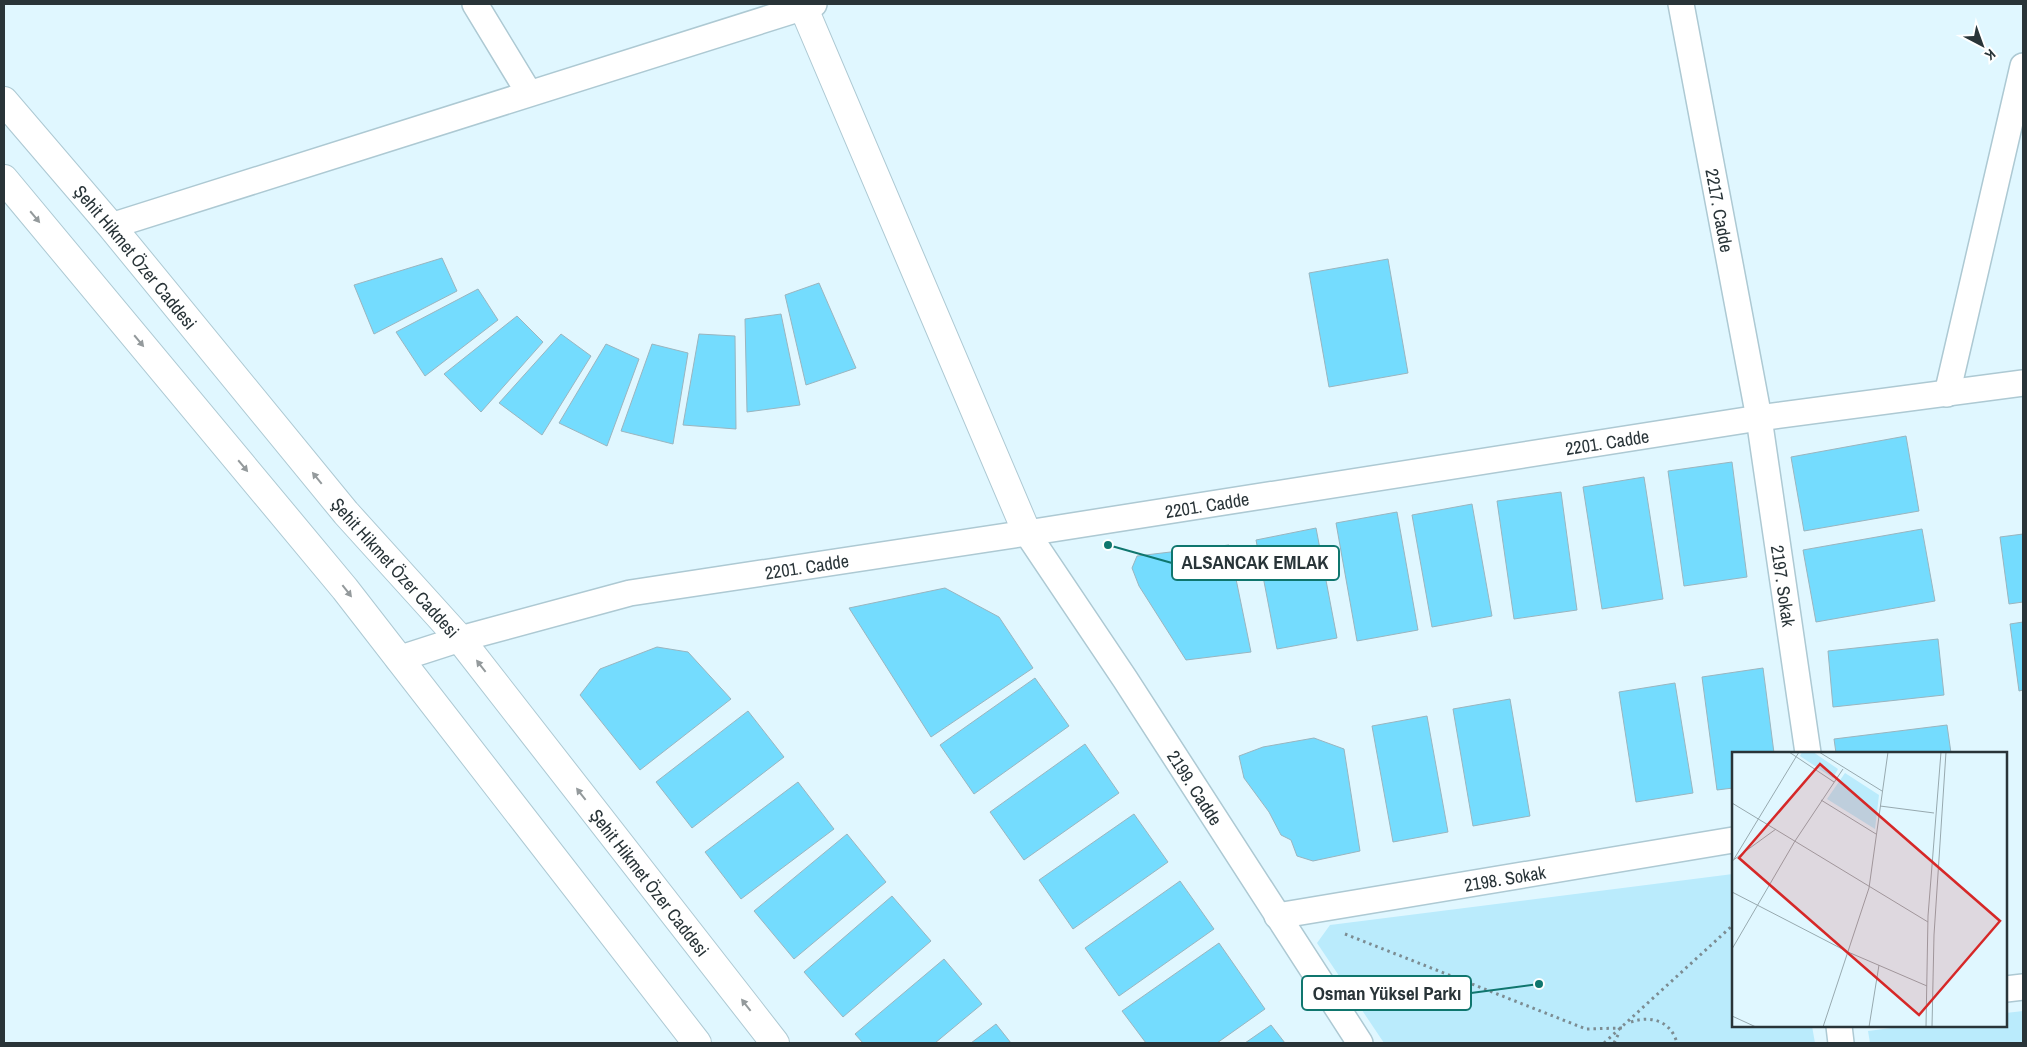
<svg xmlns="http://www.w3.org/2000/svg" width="2027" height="1047" font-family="'Archivo Narrow',sans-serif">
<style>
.green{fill:#baebfc}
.building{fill:#74dcfe;stroke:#9ab5bf}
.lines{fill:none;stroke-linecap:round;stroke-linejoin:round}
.minor-casing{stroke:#adc9d3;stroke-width:28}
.tertiary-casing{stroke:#adc9d3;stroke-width:30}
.primary-casing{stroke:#adc9d3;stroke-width:30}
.path{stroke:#7c8c92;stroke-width:3;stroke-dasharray:2.5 4;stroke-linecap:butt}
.minor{stroke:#fff;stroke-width:25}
.tertiary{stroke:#fff;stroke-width:28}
.primary{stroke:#fff;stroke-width:28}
.oneway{fill:#949a9c}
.labels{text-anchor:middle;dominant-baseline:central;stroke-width:4.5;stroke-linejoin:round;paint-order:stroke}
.street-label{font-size:18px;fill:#293438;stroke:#fff}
.inset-road{fill:none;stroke:#97a9af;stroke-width:1}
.view{fill:#d62828;fill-opacity:0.15;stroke:#d62828;stroke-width:2.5}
.inset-edge{fill:none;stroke:#293438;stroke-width:2.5}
.leader{fill:none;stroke:#0f766e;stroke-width:2}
.callout-dot{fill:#0f766e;stroke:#fff;stroke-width:2}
.callout{fill:#fff;stroke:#0f766e;stroke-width:2}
.callout-label{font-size:19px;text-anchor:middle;font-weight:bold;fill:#293438}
</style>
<rect width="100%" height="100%" fill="#e0f7ff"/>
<path class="green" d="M 1733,874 L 1733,1026 L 1812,1026 L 1815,1043 L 1384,1043 L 1317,943 L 1330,925 Z
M 2023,1011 L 2023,1043 L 1870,1043 L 1868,1031 L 1907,1026 L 2006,1026 L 2006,1013 Z"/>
<path class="building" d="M 442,258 L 457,291 L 374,334 L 354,285 Z
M 1388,259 L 1408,373 L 1329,387 L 1309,273 Z
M 819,283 L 856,368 L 806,385 L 785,295 Z
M 478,289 L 498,320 L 425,376 L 396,332 Z
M 781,314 L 800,405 L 747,412 L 745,319 Z
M 517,316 L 543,342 L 481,412 L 444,374 Z
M 561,334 L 591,356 L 542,435 L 499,403 Z
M 699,334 L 735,336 L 736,429 L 683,425 Z
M 606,344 L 639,359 L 607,446 L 559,423 Z
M 652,344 L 688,353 L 673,444 L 621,431 Z
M 1906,436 L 1919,511 L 1804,531 L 1791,457 Z
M 1732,462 L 1747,577 L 1684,586 L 1668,471 Z
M 1644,477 L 1663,599 L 1602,609 L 1583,487 Z
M 1561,492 L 1577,610 L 1514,619 L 1497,501 Z
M 1472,504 L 1492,616 L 1432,627 L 1412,515 Z
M 1397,512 L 1418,630 L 1357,641 L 1336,523 Z
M 1316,528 L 1337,638 L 1277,649 L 1256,540 Z
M 1922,529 L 1935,601 L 1816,622 L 1803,550 Z
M 2023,534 L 2023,602 L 2009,604 L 2000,537 Z
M 1229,545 L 1251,652 L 1186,660 L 1139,586 L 1132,568 L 1137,556 Z
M 945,588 L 999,617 L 1033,668 L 931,737 L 849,608 Z
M 2023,622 L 2023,690 L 2019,691 L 2010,624 Z
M 1938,639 L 1944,695 L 1833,707 L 1828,651 Z
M 657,647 L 688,652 L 731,699 L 640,770 L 580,695 L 600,669 Z
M 1763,668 L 1774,753 L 1733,753 L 1733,788 L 1717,790 L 1702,677 Z
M 1035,678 L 1069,726 L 974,794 L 940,745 Z
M 1675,683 L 1693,793 L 1636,802 L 1619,692 Z
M 1510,699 L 1530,816 L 1473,826 L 1453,709 Z
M 748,711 L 784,757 L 692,828 L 656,782 Z
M 1427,716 L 1448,832 L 1393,842 L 1372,726 Z
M 1947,725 L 1951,753 L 1836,753 L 1834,739 Z
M 1314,738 L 1344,749 L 1360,851 L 1313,861 L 1297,856 L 1291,840 L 1281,835 L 1269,812 L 1244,778 L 1239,756 L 1263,747 Z
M 1085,744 L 1119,793 L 1024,860 L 990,812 Z
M 798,782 L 834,829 L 741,899 L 705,852 Z
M 1134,814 L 1168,862 L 1073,929 L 1039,880 Z
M 847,834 L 886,882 L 794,959 L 754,911 Z
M 1180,881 L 1214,929 L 1119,996 L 1085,948 Z
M 892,896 L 931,941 L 843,1017 L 804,972 Z
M 1219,943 L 1265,1009 L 1217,1043 L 1146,1043 L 1122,1011 Z
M 944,959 L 982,1004 L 935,1043 L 863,1043 L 855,1034 Z
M 996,1024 L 1011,1043 L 971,1043 Z
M 1271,1025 L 1285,1043 L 1245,1043 Z"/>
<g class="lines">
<defs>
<g id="minor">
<path d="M 475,4 L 529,93"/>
<path id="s1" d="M 1681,4 L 1759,418 L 1808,753"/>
<path d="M 111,226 L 814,4"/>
<path d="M 1947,394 L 2023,66"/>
<path id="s2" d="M 1027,533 L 1125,679 L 1360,1043"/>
<path id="s3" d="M 398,659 L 460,639 L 630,593 L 1027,533 L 1759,418 L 2023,383"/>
<path id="s4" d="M 1277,916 L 1733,840"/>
<path d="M 2006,989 L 2023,987"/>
<path d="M 1839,1026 L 1841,1043"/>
</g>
<path id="tertiary" d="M 802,4 L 1027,533"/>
<g id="primary">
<path id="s5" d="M 4,101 L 111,226 L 346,513 L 460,639 L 775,1043"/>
<path d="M 4,179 L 345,589 L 697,1043"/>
</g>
</defs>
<use href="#minor" class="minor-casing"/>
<use href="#tertiary" class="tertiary-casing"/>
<use href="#primary" class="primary-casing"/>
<path class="path" d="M 1345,934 L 1586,1029 L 1622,1028
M 1631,1022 C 1651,1015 1671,1021 1677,1043
M 1604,1043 L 1733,925
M 1614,1043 L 1619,1033"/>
<use href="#minor" class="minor"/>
<use href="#tertiary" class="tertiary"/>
<use href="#primary" class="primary"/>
</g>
<defs><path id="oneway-solid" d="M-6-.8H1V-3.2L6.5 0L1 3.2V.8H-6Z" transform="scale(1.25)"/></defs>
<g class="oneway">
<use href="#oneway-solid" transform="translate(35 217) rotate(50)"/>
<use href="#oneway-solid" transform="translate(139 341) rotate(50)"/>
<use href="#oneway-solid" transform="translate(243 466) rotate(50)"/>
<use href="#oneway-solid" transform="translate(317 478) rotate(-129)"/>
<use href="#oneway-solid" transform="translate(347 591) rotate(52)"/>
<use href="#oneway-solid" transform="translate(481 666) rotate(-128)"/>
<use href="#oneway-solid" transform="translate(581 794) rotate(-128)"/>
<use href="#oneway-solid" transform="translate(746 1005) rotate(-128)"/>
</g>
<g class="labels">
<g class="street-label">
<text stroke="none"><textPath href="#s1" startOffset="210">2217. Cadde</textPath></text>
<text stroke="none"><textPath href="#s5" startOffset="204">Şehit Hikmet Özer Caddesi</textPath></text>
<text stroke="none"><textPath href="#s3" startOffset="1230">2201. Cadde</textPath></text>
<text stroke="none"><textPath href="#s3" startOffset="825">2201. Cadde</textPath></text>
<text stroke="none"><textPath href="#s5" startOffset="609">Şehit Hikmet Özer Caddesi</textPath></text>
<text stroke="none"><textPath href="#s3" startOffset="420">2201. Cadde</textPath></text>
<text stroke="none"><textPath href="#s1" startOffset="591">2197. Sokak</textPath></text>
<text stroke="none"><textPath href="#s2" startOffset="305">2199. Cadde</textPath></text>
<text stroke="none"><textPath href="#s4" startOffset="231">2198. Sokak</textPath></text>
<text stroke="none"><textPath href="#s5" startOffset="1014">Şehit Hikmet Özer Caddesi</textPath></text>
</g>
</g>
<g transform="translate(1732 752)">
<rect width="275" height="275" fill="#e0f7ff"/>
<path d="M 70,0 L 81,0 L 106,17 L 101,26 L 68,4 ZM 113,21 L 147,43 L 143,77 L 95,47 Z" fill="#baebfc"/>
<path class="inset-road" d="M 57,0 L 102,30M 87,0 L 150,39M 89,48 L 144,82M 0,51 L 196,170M 148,54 L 202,61M 2,107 L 67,0M 0,109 L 44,77M 0,140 L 116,200 L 195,234M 0,197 L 63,89 L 111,17M 0,264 L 24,275M 91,275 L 137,136 L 156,0M 137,275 L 147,213M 194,275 L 196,164 L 209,0M 200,275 L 202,183 L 214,0"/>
<path class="view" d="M 88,12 L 268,169 L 187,263 L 7,106 Z"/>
<rect width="275" height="275" class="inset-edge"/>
</g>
<path class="leader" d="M1108 545L1172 563M1539 984L1471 993"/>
<g class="callout-dot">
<circle cx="1108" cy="545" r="5"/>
<circle cx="1539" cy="984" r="5"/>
</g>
<g class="callout">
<rect x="1172" y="546" width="167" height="34" rx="5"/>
<rect x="1302" y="976" width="169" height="34" rx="5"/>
</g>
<g class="callout-label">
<text x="1255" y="569">ALSANCAK EMLAK</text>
<text x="1387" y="1000">Osman Yüksel Parkı</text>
</g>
<rect width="2027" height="1047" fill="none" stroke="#293438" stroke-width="10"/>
<g transform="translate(1982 45) rotate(139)" stroke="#ffffff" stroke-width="4" paint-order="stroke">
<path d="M0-4L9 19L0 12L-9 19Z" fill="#293438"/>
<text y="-8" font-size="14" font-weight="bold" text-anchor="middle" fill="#293438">K</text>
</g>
</svg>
